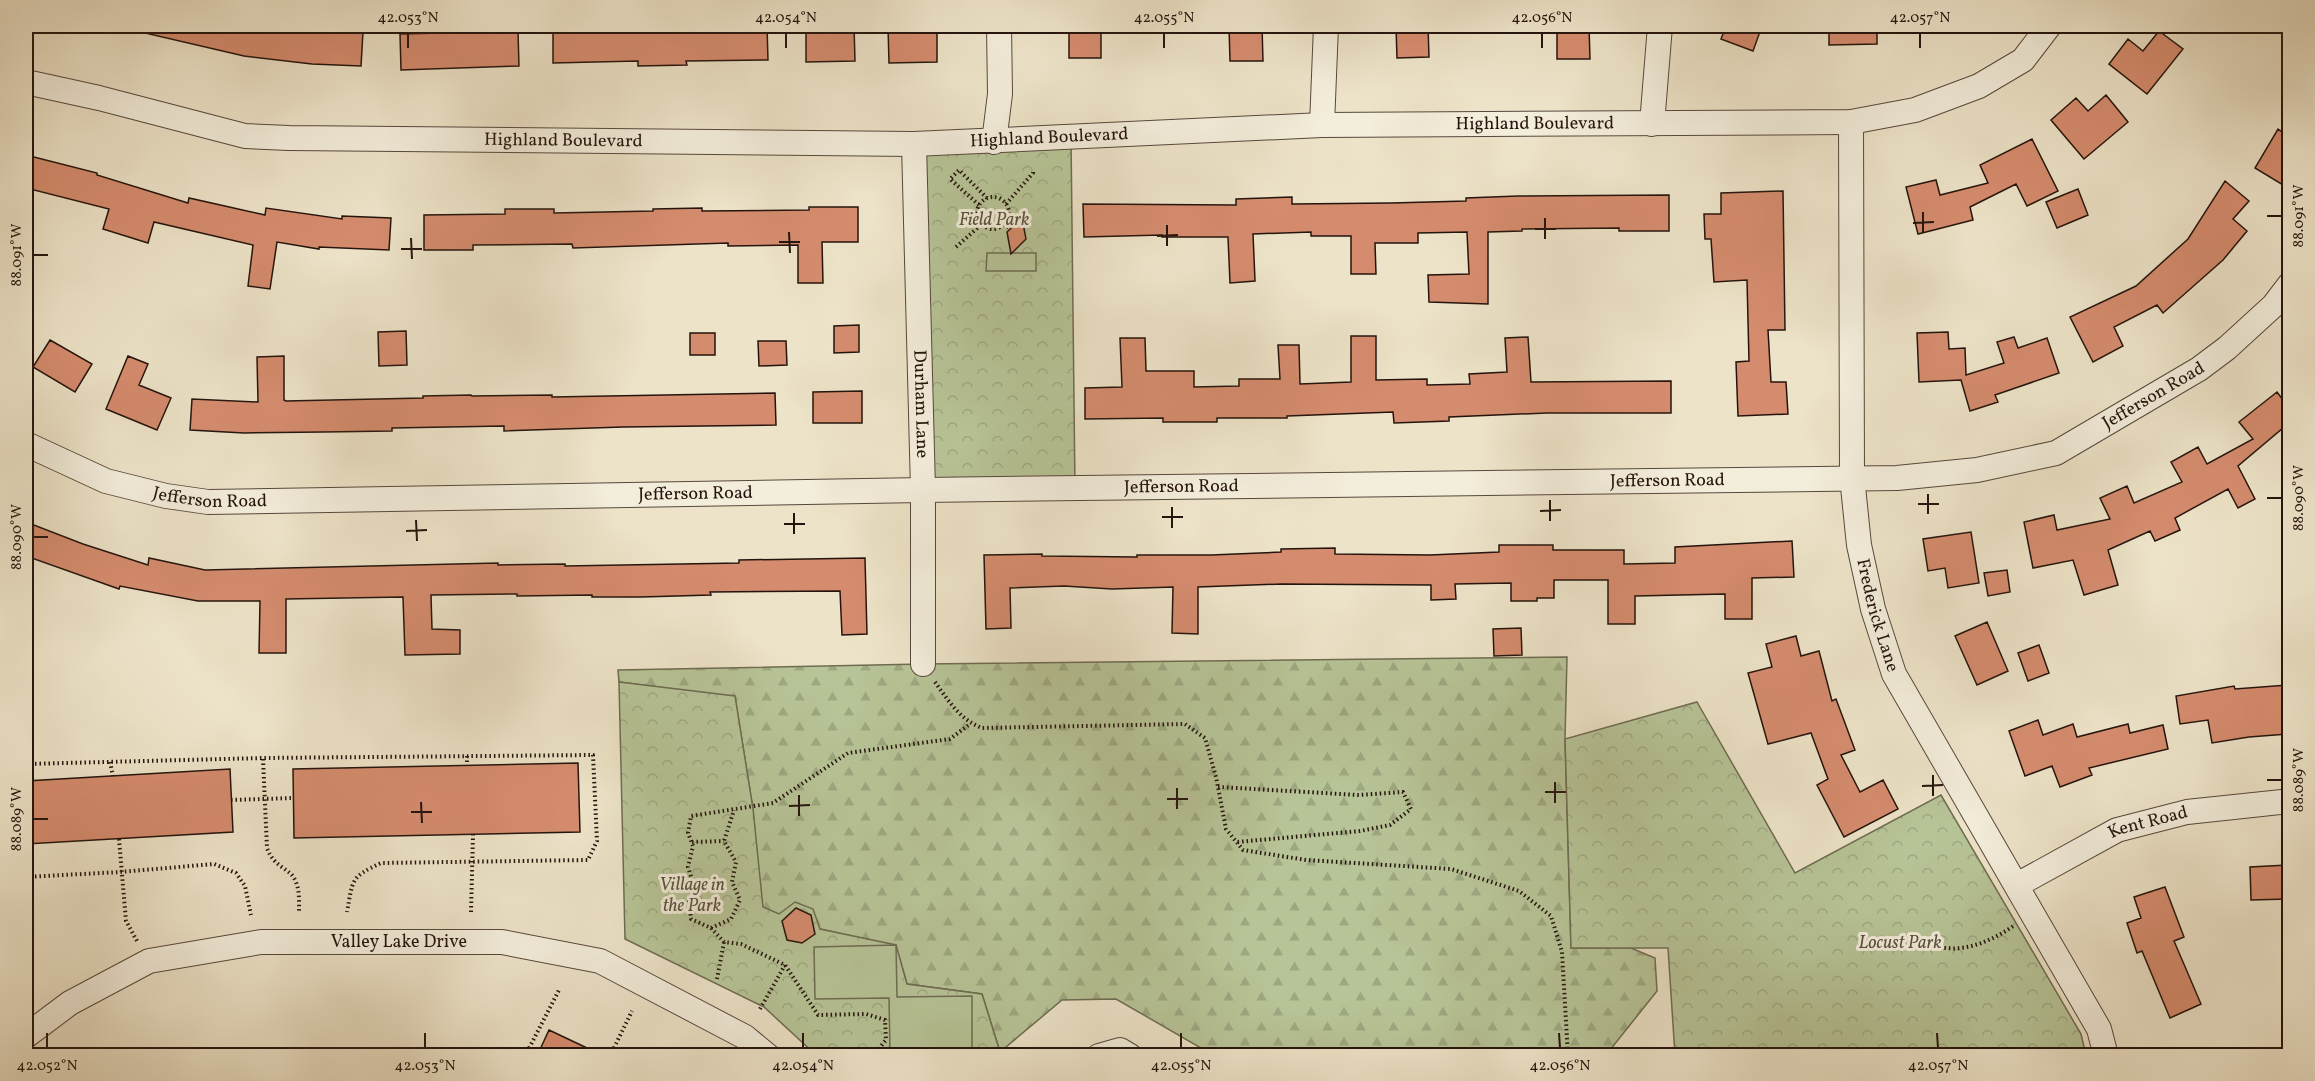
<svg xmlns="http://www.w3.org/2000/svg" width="2315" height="1081" font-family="Vollkorn,serif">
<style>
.forest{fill:url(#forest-firs);stroke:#6e6c52;stroke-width:1.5}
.park{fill:url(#park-crowns);stroke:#6e6c52;stroke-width:1.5}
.garden{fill:#b7c497;stroke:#6e6c52;stroke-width:1.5}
.building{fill:#d58c6e;stroke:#25140d;stroke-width:1.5}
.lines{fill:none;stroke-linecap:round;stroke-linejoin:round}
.minor-casing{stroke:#57483c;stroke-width:26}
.path{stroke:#25140d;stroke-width:4;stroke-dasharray:1.5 3;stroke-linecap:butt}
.minor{stroke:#f3eddb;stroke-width:24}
.ticks{fill:none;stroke:#25140d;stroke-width:2}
.labels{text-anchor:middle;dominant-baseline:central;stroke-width:6;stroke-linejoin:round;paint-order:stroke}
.street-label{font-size:18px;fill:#25140d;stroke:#f3eddb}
.park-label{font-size:18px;font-style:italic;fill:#58523d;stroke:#f3eddb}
.neatline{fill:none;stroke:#25140d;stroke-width:2}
.ticks-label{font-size:15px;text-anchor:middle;fill:#25140d}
</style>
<defs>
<pattern id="forest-firs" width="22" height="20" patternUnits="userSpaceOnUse" patternTransform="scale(1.5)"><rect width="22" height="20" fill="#b7c497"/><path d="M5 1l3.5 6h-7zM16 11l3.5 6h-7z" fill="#9da881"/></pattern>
<pattern id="park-crowns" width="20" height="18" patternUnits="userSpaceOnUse" patternTransform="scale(1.5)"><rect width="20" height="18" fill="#b7c497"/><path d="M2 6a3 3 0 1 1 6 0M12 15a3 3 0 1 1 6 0" fill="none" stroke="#9da881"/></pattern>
</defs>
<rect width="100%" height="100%" fill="#ede3c8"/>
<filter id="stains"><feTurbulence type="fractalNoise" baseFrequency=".00333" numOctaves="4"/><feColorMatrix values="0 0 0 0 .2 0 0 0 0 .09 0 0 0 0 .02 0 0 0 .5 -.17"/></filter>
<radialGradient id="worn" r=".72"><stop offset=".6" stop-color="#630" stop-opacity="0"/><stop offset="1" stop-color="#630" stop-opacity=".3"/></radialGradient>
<path class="forest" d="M 1567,657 L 1565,739 L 1571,948 L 1631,948 L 1655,958 L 1657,991 L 1606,1055 L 1210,1055 L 1208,1052 L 1116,999 L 1062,1000 L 1000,1052 L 982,994 L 907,984 L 896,946 L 820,929 L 762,908 L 753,809 L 735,697 L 619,682 L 618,670 L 923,664 Z"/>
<path class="park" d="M 1071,138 L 1075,489 L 923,490 L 914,144 Z
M 619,682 L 735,696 L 753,809 L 763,907 L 779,914 L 795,902 L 813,909 L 820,929 L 896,945 L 907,984 L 982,994 L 1000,1052 L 994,1056 L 816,1055 L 764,1007 L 625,939 Z
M 1697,702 L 1795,873 L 1941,795 L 2081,1034 L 2086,1055 L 1675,1055 L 1668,948 L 1571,948 L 1565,739 Z"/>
<path class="garden" d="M 987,253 L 1036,253 L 1036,271 L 986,271 Z
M 896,945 L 897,997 L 972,996 L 972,1051 L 890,1052 L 889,998 L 815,999 L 814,947 Z"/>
<path class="building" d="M 146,26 L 271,26 L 315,31 L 315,28 L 363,32 L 361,66 L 312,64 L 244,56 L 145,33 Z
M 719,26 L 767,26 L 768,60 L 686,61 L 687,65 L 638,66 L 638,61 L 553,63 L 553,31 L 719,29 Z
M 806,26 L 854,26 L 855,61 L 806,62 Z
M 1069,26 L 1101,26 L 1101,58 L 1069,58 Z
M 1229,26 L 1262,26 L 1263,61 L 1230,61 Z
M 1396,26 L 1428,26 L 1429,57 L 1397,58 Z
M 1557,26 L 1589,26 L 1590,59 L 1557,59 Z
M 1726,26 L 1762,26 L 1753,51 L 1721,39 Z
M 1829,26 L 1877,26 L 1877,44 L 1829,45 Z
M 888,27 L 937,27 L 937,62 L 889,63 Z
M 518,31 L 519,66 L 401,70 L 400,34 Z
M 2159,31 L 2183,49 L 2147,94 L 2109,64 L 2128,39 L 2143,51 Z
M 2106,95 L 2128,122 L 2084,159 L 2051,120 L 2076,98 L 2088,111 Z
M 2278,129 L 2289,137 L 2289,173 L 2283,185 L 2255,168 Z
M 2032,139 L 2058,191 L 2027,206 L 2016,184 L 1970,207 L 1973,220 L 1918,234 L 1906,187 L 1936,180 L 1940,195 L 1988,183 L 1980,165 Z
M 26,155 L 97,173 L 97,175 L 188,203 L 189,198 L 265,215 L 266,208 L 342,219 L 342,216 L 391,218 L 389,250 L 319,247 L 319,249 L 277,242 L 270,289 L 248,286 L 253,245 L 154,222 L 148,243 L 103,229 L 109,209 L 26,188 Z
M 2225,181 L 2249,201 L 2233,219 L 2247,231 L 2223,260 L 2163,313 L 2157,305 L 2114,327 L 2123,346 L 2093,362 L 2070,317 L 2136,286 L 2188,239 Z
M 2078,189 L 2088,215 L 2057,228 L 2046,202 Z
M 1783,191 L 1785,330 L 1768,330 L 1771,382 L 1786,382 L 1788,414 L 1738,416 L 1736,362 L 1749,361 L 1747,280 L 1714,282 L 1711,239 L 1705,239 L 1704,214 L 1721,214 L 1721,193 Z
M 1669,195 L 1669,231 L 1619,231 L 1619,228 L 1522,229 L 1522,231 L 1488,232 L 1488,304 L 1429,302 L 1428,275 L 1469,274 L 1467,232 L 1418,233 L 1418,243 L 1375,243 L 1376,274 L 1351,274 L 1351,236 L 1311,236 L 1311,232 L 1253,234 L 1255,281 L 1230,283 L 1228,237 L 1162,237 L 1162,235 L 1084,237 L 1083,204 L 1236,205 L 1236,199 L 1292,197 L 1292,204 L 1391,203 L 1466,201 L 1466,198 L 1518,196 Z
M 809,207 L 858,207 L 858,242 L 822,242 L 823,283 L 798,283 L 798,245 L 728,246 L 728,243 L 573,248 L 572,244 L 473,245 L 473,250 L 424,250 L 424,215 L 505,214 L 505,209 L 554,209 L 554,213 L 653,211 L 653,209 L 702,208 L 702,211 L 809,210 Z
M 1022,218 L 1026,239 L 1011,254 L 1007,232 Z
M 859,325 L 859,352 L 834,353 L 834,326 Z
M 406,331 L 407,365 L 379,366 L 378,332 Z
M 1948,332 L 1949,349 L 1965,348 L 1966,375 L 2004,363 L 1997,342 L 2014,337 L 2018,348 L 2047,338 L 2059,373 L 1995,395 L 1998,402 L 1970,411 L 1961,380 L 1919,382 L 1917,333 Z
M 690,333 L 715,333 L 715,355 L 690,355 Z
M 1351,336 L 1376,336 L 1376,380 L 1427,379 L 1427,385 L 1470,384 L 1469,374 L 1507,372 L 1505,338 L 1528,337 L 1531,382 L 1671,381 L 1671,413 L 1547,413 L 1449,417 L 1449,421 L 1394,423 L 1393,412 L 1287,416 L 1287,418 L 1217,418 L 1217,422 L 1163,422 L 1163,418 L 1085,419 L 1085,388 L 1122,387 L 1120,338 L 1145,338 L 1146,371 L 1194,371 L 1194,387 L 1239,386 L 1239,379 L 1280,379 L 1278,345 L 1299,345 L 1300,384 L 1351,382 Z
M 50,340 L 92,364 L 75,392 L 33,367 Z
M 758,341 L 786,341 L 787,365 L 759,366 Z
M 128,356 L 148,364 L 139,385 L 171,398 L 157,430 L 106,409 Z
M 284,356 L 284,400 L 286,401 L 423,398 L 423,396 L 471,395 L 472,396 L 552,395 L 552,397 L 775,393 L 776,425 L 623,427 L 504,431 L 504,426 L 392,428 L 392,431 L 323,432 L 244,433 L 190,430 L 192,399 L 258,402 L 257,357 Z
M 862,391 L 862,423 L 813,423 L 813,392 Z
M 2277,392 L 2289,408 L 2289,423 L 2238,466 L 2255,499 L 2238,508 L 2228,489 L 2175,518 L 2180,530 L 2155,541 L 2150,531 L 2108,550 L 2118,585 L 2084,595 L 2073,560 L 2033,568 L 2024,522 L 2054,515 L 2057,530 L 2110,519 L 2100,498 L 2127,486 L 2134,503 L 2182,482 L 2171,462 L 2198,447 L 2207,464 L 2253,439 L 2239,422 Z
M 26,522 L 83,544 L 148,565 L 149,558 L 205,570 L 498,563 L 498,565 L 565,564 L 565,566 L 739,563 L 739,560 L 865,558 L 867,634 L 842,635 L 840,591 L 710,592 L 711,595 L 641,597 L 592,597 L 592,595 L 517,596 L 517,594 L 431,595 L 432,629 L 460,630 L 460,654 L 405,655 L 403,597 L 286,599 L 286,653 L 259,653 L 260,601 L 198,601 L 120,586 L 119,589 L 26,556 Z
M 1971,532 L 1979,583 L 1948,588 L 1945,568 L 1928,571 L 1923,539 Z
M 1792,541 L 1794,577 L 1752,578 L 1752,619 L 1725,619 L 1725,594 L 1635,596 L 1635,624 L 1608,624 L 1608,580 L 1554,580 L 1554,598 L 1537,598 L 1537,601 L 1511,601 L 1511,583 L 1455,584 L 1456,599 L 1431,600 L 1431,585 L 1281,584 L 1198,587 L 1198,634 L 1172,633 L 1173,587 L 1112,589 L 1064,586 L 1010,588 L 1011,628 L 986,629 L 984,555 L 1042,554 L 1042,556 L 1137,557 L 1137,555 L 1211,555 L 1281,552 L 1281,549 L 1335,548 L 1335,554 L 1430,555 L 1499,552 L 1499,545 L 1553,545 L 1553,550 L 1624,550 L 1624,564 L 1675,563 L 1675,547 Z
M 2007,570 L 2010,592 L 1988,596 L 1984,573 Z
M 1987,622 L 2008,671 L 1977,685 L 1955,636 Z
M 1521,628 L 1522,655 L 1494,656 L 1493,629 Z
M 1796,636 L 1801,656 L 1819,651 L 1832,701 L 1836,699 L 1855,750 L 1841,755 L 1860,792 L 1883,780 L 1898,809 L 1844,837 L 1817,785 L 1828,779 L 1811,733 L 1768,744 L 1748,673 L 1772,667 L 1766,644 Z
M 2039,645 L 2049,673 L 2028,681 L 2018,653 Z
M 2289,685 L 2289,734 L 2249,737 L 2212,743 L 2208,720 L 2180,724 L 2176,696 L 2234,686 L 2235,689 Z
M 2038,720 L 2043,735 L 2073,724 L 2077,737 L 2128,724 L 2130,733 L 2163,725 L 2168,749 L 2089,768 L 2092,775 L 2060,787 L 2052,766 L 2025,776 L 2009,731 Z
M 578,763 L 580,832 L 294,838 L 293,769 Z
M 230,769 L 233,832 L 26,844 L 26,781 Z
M 2289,865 L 2289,899 L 2251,900 L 2250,867 Z
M 2165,887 L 2184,937 L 2174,941 L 2201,1004 L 2170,1018 L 2142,951 L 2137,953 L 2127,923 L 2141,918 L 2134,897 Z
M 796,908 L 811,915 L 815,934 L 802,943 L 787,940 L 782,921 Z
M 549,1030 L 604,1056 L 537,1056 Z"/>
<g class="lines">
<defs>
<g id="minor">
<path id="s1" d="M 26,82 L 99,98 L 245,136 L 289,138 L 914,144 L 1322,125 L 1851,122 L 1915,110 L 1979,86 L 2023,60 L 2049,26"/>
<path id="s2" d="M 1851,122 L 1852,477 L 1859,545 L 1873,609 L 1894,674 L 2099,1029 L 2106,1056"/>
<path d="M 1652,124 L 1660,26"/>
<path d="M 1322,125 L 1326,26"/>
<path d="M 994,142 L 1000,94 L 999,26"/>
<path id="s3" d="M 914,144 L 923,490 L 923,664"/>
<path id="s4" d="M 26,444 L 106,481 L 166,496 L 208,502 L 923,490 L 1897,478 L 1977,470 L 2056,453 L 2199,369 L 2227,348 L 2274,305 L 2290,284"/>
<path id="s5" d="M 2017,885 L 2117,830 L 2187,812 L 2290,801"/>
<path id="s6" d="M 26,1036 L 70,1003 L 149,961 L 261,942 L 502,942 L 600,961 L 745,1037 L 768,1056"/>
<path d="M 1099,1056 L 1120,1050 L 1130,1056"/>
</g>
</defs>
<use href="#minor" class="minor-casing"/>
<path class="path" d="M977 213a16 16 0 1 1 32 0a16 16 0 1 1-32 0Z
M 1006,204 L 1033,173 L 1033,169
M 979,205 L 950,179 L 959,170 L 987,198
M 1005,223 L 1010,229
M 956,247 L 982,224
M 935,682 C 948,700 960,720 982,728 L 1185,724 L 1205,738 L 1216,777 L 1226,829 L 1243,850 L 1306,860 L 1451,869 L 1519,891 L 1551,916 L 1562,952 L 1568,1056
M 467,756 L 467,766
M 263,759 L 267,848 C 274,868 290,868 295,880 C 300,890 299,902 299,913
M 110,762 L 113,776
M 26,764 L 263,758 L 593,755 L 597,841 L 588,860 L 381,863 C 350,877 353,880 347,912
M 1218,787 L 1359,795 L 1403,792 L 1411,809 L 1390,825 L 1360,831 L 1237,842
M 231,800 L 293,798
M 119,839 L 126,921 L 137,941
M 692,842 L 724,841
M 26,877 L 120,872 L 214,864 L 236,873 L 245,886 L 251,915
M 471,912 L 473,835
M 711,928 L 731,919 L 740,900 L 732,882 L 736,862 L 724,841 L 734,810
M 1915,937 C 1950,959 1984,946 2015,925
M 717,979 L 724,942
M 760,1009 L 785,965
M 528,1049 L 538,1055
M 525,1056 L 560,988
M 610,1056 L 632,1011
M 873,1056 L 886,1040 L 885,1020 L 866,1014 L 818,1015 L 785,965 L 741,944 L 724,942 L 711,928 L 691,919 L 689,901 L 694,886 L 688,867 L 693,846 L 688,833 L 691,816 L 773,803 L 848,753 L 950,739 L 970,724"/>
<use href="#minor" class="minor"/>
</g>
<path class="ticks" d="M 408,33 L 408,48M 786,33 L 786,48M 1164,33 L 1164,48M 1542,33 L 1542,48M 1920,33 L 1920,48M 1923,212 L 1923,233M 2267,216 L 2282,216M 1545,218 L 1545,239M 1913,223 L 1934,222M 1167,225 L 1167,246M 1535,229 L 1556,229M 789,232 L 790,253M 1157,236 L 1178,235M 411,238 L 412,259M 779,242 L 800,242M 401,249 L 422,249M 33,255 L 48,255M 1928,494 L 1928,514M 2267,498 L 2282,498M 1550,500 L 1550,521M 1918,504 L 1939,504M 1172,507 L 1172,528M 1540,511 L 1561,510M 794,513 L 794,534M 1162,517 L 1183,517M 416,520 L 417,541M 784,524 L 805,524M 406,531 L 427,530M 33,537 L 48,537M 1933,775 L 1933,796M 2267,780 L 2282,780M 1555,782 L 1555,803M 1922,786 L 1943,785M 1177,788 L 1177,809M 1545,792 L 1566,792M 799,795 L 799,816M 1167,799 L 1188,799M 421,802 L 422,823M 789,806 L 810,805M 411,812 L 432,812M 33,819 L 48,819M 47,1033 L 47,1048M 425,1033 L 425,1048M 803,1033 L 803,1048M 1181,1033 L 1181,1048M 1559,1033 L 1560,1048M 1937,1033 L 1938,1048"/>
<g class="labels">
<g class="street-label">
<text stroke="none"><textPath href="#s1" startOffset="1516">Highland Boulevard</textPath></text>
<text stroke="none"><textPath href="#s1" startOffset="1030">Highland Boulevard</textPath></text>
<text stroke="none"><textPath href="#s1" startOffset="544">Highland Boulevard</textPath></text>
<text stroke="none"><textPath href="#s4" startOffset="2156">Jefferson Road</textPath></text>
<text stroke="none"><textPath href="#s3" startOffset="260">Durham Lane</textPath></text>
<text stroke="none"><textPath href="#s4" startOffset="1652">Jefferson Road</textPath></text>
<text stroke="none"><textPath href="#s4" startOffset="1166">Jefferson Road</textPath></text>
<text stroke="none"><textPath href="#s4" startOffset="680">Jefferson Road</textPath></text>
<text stroke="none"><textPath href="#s4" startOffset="194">Jefferson Road</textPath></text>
<text stroke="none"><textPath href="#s2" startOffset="496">Frederick Lane</textPath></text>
<text stroke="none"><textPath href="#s5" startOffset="146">Kent Road</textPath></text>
<text stroke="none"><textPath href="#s6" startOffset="396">Valley Lake Drive</textPath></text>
</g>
<g class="park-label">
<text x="994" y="220">Field Park</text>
<text x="692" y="885">Village in<tspan x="692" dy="21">the Park</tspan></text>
<text x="1900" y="943">Locust Park</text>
</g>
</g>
<rect width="2315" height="1081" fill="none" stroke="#ede3c8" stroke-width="66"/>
<rect x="33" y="33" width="2249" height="1015" class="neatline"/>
<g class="ticks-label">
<text x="408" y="22">42.053°N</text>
<text x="786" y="22">42.054°N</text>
<text x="1164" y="22">42.055°N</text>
<text x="1542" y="22">42.056°N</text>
<text x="1920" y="22">42.057°N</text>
<text transform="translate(2298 216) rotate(-90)" y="5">88.091°W</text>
<text transform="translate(16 255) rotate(-90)" y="5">88.091°W</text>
<text transform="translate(2298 498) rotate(-90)" y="5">88.090°W</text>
<text transform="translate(16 537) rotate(-90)" y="5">88.090°W</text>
<text transform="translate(2298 780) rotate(-90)" y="5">88.089°W</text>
<text transform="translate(16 819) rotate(-90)" y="5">88.089°W</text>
<text x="47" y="1070">42.052°N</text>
<text x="425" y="1070">42.053°N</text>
<text x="803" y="1070">42.054°N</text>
<text x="1181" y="1070">42.055°N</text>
<text x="1560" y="1070">42.056°N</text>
<text x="1938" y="1070">42.057°N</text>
</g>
<rect width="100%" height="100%" filter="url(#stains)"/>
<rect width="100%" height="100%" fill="url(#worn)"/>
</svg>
